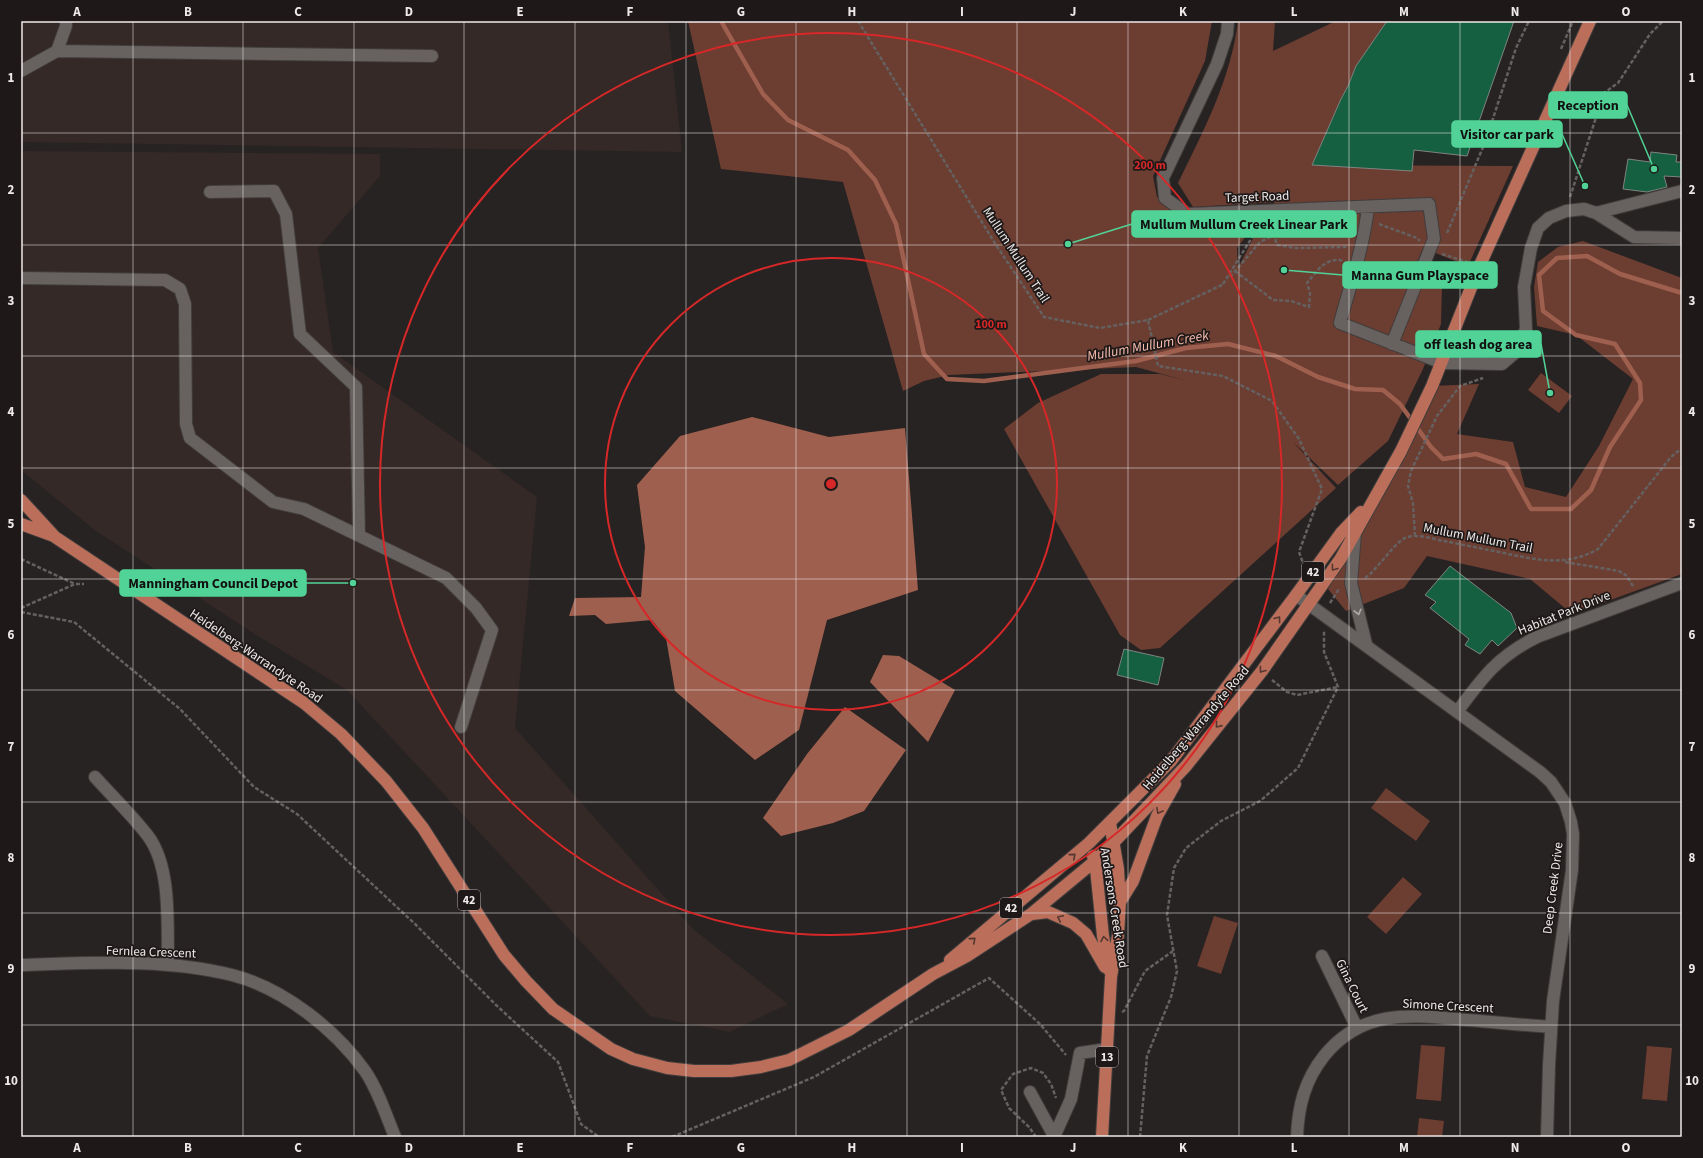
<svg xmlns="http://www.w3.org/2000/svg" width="1703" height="1158" font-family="'Source Sans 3',sans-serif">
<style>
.built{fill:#342926}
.green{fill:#6c3d31}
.water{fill:#9f5f4e}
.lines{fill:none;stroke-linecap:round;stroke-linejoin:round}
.stream{stroke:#9f5f4e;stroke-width:4.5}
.building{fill:#156040;stroke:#7f8481}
.minor-casing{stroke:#413d3c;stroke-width:14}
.major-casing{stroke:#413d3c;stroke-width:14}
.path{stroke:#656160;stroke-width:2.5;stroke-dasharray:4 2;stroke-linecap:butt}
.minor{stroke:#676260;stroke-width:12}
.major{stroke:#bb6f5b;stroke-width:12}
.oneway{stroke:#55372f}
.oneway2{stroke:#b1adab}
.grid{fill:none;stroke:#edeae9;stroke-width:1;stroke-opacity:0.55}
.ring{fill:none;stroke:#d62828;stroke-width:2}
.labels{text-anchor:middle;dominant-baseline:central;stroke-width:3.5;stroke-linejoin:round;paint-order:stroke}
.shield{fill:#1e1918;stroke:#afabaa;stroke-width:1}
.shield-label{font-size:12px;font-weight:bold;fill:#edeae9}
.street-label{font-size:13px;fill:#edeae9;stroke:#1e1918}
.water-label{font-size:14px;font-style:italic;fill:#f8beae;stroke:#1e1918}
.centre{fill:#d62828;stroke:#1e1918;stroke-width:2}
.ring-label{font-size:12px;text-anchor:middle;font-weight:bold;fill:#d62828;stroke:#1e1918;stroke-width:3.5;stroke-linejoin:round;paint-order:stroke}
.leader{fill:none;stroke:#51d397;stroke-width:1.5}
.callout-dot{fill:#51d397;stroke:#1e1918;stroke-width:1.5}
.callout{fill:#51d397;stroke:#51d397;stroke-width:1.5}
.callout-label{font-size:14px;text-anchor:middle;font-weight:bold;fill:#111}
.neatline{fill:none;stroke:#edeae9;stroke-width:1.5}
.grid-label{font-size:13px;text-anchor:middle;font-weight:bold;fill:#edeae9}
</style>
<rect width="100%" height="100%" fill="#272322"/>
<path class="built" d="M 21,21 L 668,21 L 682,152 L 21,142 Z
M 21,151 L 380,154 L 380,176 L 318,248 L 333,352 L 537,497 L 515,728 L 693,929 L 788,1004 L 730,1032 L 650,1016 L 347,690 L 258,636 L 96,531 L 21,470 Z"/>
<path class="green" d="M 688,21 L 1212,21 L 1205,61 L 1153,176 L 1157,197 L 1185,219 L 1261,216 L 1237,248 L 1238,268 L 1262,221 L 1275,202 L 1193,207 L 1178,183 C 1203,132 1231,79 1238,21 L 1275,21 L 1273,51 L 1336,21 L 1387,21 L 1356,66 L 1348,86 L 1341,99 L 1312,165 L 1513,166 L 1468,266 L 1423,248 L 1412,274 L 1442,285 L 1441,324 L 1423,369 L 1388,441 L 1338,485 L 1292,441 L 1336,488 L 1160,648 L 1141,650 L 1120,635 L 1004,429 L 1038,403 L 1101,374 L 1160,374 L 1188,381 L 1136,367 L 949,375 L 924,381 L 903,391 L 843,182 L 721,169 Z
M 1583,241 L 1682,278 L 1682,574 L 1572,614 L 1530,579 L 1427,556 L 1404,588 L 1346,611 L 1328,589 L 1366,522 L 1432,386 L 1479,384 L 1457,434 L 1513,442 L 1525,487 L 1566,497 L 1599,446 L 1633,379 L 1576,335 L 1537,326 L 1534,287 L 1538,262 L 1558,247 Z
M 1541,373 L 1572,396 L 1559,413 L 1528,390 Z
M 1386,788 L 1430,821 L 1416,841 L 1371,808 Z
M 1403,877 L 1422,894 L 1386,934 L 1367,917 Z
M 1214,916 L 1238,923 L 1221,974 L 1197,966 Z
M 1421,1045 L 1445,1047 L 1441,1101 L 1416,1099 Z
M 1647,1046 L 1672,1048 L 1667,1101 L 1642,1099 Z
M 1419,1118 L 1444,1121 L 1442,1137 L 1417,1137 Z"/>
<path class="water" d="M 752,417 L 829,437 L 905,428 L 918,590 L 827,620 L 799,730 L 755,760 L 675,691 L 666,638 L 652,620 L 606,624 L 595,615 L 569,616 L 575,598 L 641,597 L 645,547 L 637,485 L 680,436 Z
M 883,655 L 899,656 L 955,690 L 928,742 L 870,682 Z
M 845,707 L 906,750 L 864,811 L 833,823 L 781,836 L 763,818 L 807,754 Z"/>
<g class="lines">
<path class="stream" d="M 721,21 L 763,94 L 788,120 L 848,150 L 875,180 L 896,224 L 924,354 L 947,379 L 984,381 L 1136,361 L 1186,348 L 1228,344 L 1276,356 L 1318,377 L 1355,389 L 1383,390 L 1400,404 L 1431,447 L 1443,459 L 1476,454 L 1506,464 L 1531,509 L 1571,509 L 1591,490 L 1610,447 L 1641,400 L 1640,383 L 1615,344 L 1576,335 L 1543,311 L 1539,275 L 1557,258 L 1587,256 L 1620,274 L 1682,293"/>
</g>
<path class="building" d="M 1387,21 L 1514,21 L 1467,156 L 1414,150 L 1412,171 L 1312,165 L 1341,99 L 1348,86 L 1356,66 Z
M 1651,152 L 1677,155 L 1676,162 L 1682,162 L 1682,177 L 1664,176 L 1667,187 L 1647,192 L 1623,189 L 1628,159 L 1650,162 Z
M 1450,566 L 1511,613 L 1517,628 L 1498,646 L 1492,640 L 1480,654 L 1465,645 L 1469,639 L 1430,608 L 1436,602 L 1425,595 Z
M 1124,649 L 1164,658 L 1158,685 L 1117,675 Z"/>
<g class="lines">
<defs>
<path id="minor" d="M 1228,21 L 1227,34 L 1217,64 L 1163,178 L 1165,198 L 1187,214 L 1429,204 L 1434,239 L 1392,344
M 57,51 L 66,26 L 66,21
M 21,71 L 57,51 L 432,56
M 210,192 L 274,191 L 286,214 L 300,334 L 356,387 L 359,536
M 1368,207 C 1364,246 1350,285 1340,323 L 1442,363 L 1502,364 L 1516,352 L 1526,329 L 1524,287 L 1531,248 L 1538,228 L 1549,218 L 1566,211 L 1584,209 L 1596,213 L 1634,237 L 1682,238
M 1596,213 L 1682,191
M 1423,265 L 1474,283
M 21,278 L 165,280 L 180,289 L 185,304 L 186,424 L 190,438 L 273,502 L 304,509 L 446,578 L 476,608 L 492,630 L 461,727
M 1355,533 L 1351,583 L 1366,644
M 1296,595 L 1540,772 L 1551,782 L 1565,803 L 1571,822 L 1573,834 L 1572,870 L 1553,1001 L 1549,1065 L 1547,1137
M 1457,712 C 1482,678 1498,656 1537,637 L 1682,583
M 95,777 C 112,796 132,815 148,836 C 172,868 167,927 168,965
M 1322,956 L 1357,1028
M 21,965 C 90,963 165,958 232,975 C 283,988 335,1029 365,1071 C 378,1090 386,1115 395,1137
M 1030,1092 L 1054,1136
M 1054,1137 L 1071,1099 L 1080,1053 L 1107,1049
M 1297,1137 C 1298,1106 1305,1080 1324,1056 C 1363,1008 1411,1015 1466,1020 C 1495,1022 1523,1025 1551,1027"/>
<path id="major" d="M 21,500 L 55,537 L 304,703 L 341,734 L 386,781 L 423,828 L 504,955 L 526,981 L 553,1009 L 611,1049 L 633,1059 L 667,1068 L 694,1071 L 731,1071 L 761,1067 L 789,1060 L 849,1030 L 933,974 L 967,956 L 1031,914 L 1095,861 L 1114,842 L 1186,766 L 1262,671 L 1341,558 L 1401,451 L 1432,386 L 1480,265 L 1590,21
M 21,524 L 54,536
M 1093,856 L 1096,869 L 1103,936 L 1109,970
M 1120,902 L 1133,881 L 1157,816 L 1175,784
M 1032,914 L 1048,912 L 1073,923 L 1086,934 L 1105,967
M 950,960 L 1089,843 L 1171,761 L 1296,595 L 1341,533 L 1361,512
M 1102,1137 L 1111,977 L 1118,935 L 1120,902 L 1118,869 L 1110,823"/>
</defs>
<use href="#minor" class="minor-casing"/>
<use href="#major" class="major-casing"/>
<path class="path" d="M 858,21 L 996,245 L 1044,317 L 1100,328 L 1148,320 L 1158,366 L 1223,376 L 1272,401 L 1299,439 L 1322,489 L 1299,552 L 1303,563
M 1561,49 L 1573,21
M 1570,197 L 1604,93 L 1618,83 L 1650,34 L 1663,21
M 1379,224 L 1417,238 L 1420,241
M 1447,233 L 1486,140 L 1516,48 L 1529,21
M 1274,235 L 1277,222
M 1442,254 L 1467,262
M 1235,271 L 1273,300 L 1291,301 L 1309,307 L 1310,293 L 1307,283 C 1317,271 1326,256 1344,261
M 1230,277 L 1260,242 L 1274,235 L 1277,245 L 1296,248 L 1348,247
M 1223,284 L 1261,223
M 1148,320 L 1224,284
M 1415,536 L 1413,503 L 1408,486 L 1411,471 L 1437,416 L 1460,386 L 1483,378
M 21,559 L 75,584
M 1565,562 L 1619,571 L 1627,576 L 1634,588
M 1365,578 C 1377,570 1395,542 1405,538 C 1416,533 1433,539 1444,541 C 1464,545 1484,549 1504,553 C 1537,560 1567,567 1598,549 L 1671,457 L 1682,448
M 1330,603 L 1339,589
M 21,608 L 75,584 L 84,584
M 21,612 L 74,622 L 180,709 L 254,787 L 297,814 L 415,924 L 496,1005 L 558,1062 L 581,1124 L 599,1137
M 1272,680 L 1287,692 L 1297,695 L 1338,687
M 1122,1012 L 1124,1011 L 1145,971 L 1173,951
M 672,1137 L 814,1077 L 989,978 L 1040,1024 L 1066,1055
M 1036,1137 L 1029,1127 L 1009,1108 L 1001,1090 L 1013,1074 L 1031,1068 L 1043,1073 L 1051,1084 L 1056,1098
M 1140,1137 L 1147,1056 L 1171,997 L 1177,971 L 1167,915 L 1174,868 L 1186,848 L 1221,821 L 1260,801 L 1298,768 L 1338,687 L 1324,652 L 1324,631"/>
<use href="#minor" class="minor"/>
<use href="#major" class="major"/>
</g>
<defs><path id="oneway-chevron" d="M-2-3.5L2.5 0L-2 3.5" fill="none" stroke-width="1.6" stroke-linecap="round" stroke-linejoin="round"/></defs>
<g class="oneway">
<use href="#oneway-chevron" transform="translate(1334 568) rotate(126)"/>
<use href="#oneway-chevron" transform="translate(1278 619) rotate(-53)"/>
<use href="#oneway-chevron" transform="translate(1262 670) rotate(127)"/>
<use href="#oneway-chevron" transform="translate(1218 725) rotate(129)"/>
<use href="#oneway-chevron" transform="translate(1159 811) rotate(119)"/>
<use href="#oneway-chevron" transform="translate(1073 856) rotate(-40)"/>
<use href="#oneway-chevron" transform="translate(1060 918) rotate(-155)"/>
<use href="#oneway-chevron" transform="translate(1104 939) rotate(-99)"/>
<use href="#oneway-chevron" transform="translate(973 940) rotate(-40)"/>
</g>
<use class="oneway2" href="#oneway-chevron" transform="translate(1358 612) rotate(76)"/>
<path class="grid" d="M 133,21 L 133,1137M 243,21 L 243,1137M 354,21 L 354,1137M 464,21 L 464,1137M 575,21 L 575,1137M 686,21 L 686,1137M 796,21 L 796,1137M 907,21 L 907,1137M 1017,21 L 1017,1137M 1128,21 L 1128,1137M 1239,21 L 1239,1137M 1349,21 L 1349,1137M 1460,21 L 1460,1137M 1570,21 L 1570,1137M 21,133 L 1682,133M 21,245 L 1682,245M 21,356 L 1682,356M 21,468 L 1682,468M 21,579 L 1682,579M 21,690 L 1682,690M 21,802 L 1682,802M 21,913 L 1682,913M 21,1025 L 1682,1025"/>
<g class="ring">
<circle cx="831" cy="484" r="226"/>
<circle cx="831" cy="484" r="451"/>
</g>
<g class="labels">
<g class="shield">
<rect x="1302" y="562" width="22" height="20" rx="3"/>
<rect x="458" y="890" width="22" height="20" rx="3"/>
<rect x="1000" y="898" width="22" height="20" rx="3"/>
<rect x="1096" y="1047" width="22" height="20" rx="3"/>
</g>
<g class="shield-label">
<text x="1313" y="572">42</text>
<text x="469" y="900">42</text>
<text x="1011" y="908">42</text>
<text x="1107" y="1057">13</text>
</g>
<g class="street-label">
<text transform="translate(1257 197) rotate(-2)">Target Road</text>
<text transform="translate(1016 255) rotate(57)">Mullum Mullum Trail</text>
<text transform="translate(1478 538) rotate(11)">Mullum Mullum Trail</text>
<text transform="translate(1564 613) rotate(-22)">Habitat Park Drive</text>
<text transform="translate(256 656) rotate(34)">Heidelberg-Warrandyte Road</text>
<text transform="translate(1196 728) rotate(-50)">Heidelberg-Warrandyte Road</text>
<text transform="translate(1553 888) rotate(-83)">Deep Creek Drive</text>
<text transform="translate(1114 908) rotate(81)">Andersons Creek Road</text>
<text transform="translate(151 952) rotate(2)">Fernlea Crescent</text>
<text transform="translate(1352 986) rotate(64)">Gina Court</text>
<text transform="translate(1448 1006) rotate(3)">Simone Crescent</text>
</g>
<g class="water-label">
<text transform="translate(1148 346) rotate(-10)">Mullum Mullum Creek</text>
</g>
</g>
<circle cx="831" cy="484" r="6" class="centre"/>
<g class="ring-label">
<text x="1150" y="169">200 m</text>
<text x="991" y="328">100 m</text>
</g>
<path class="leader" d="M1654 169L1627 105M1585 186L1562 134M1068 244L1132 224M1284 270L1343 275M1550 393L1541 344M353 583L306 583"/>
<g class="callout-dot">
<circle cx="1654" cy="169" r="4"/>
<circle cx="1585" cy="186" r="4"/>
<circle cx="1068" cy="244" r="4"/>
<circle cx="1284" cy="270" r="4"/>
<circle cx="1550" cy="393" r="4"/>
<circle cx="353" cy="583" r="4"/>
</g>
<g class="callout">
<rect x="1549" y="92" width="78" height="26" rx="4"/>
<rect x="1452" y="121" width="110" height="26" rx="4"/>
<rect x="1132" y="211" width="224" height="26" rx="4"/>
<rect x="1343" y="262" width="154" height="26" rx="4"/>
<rect x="1416" y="331" width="125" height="26" rx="4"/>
<rect x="120" y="570" width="186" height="26" rx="4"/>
</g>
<g class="callout-label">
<text x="1588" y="110">Reception</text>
<text x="1507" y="139">Visitor car park</text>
<text x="1244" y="229">Mullum Mullum Creek Linear Park</text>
<text x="1420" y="280">Manna Gum Playspace</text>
<text x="1478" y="349">off leash dog area</text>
<text x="213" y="588">Manningham Council Depot</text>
</g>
<rect width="1703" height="1158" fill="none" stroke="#1e1918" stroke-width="44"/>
<rect x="22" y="22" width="1659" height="1114" class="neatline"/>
<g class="grid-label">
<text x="77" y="16">A</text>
<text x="188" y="16">B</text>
<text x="298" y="16">C</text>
<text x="409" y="16">D</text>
<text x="520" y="16">E</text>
<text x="630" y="16">F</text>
<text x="741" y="16">G</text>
<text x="852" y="16">H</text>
<text x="962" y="16">I</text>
<text x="1073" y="16">J</text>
<text x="1183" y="16">K</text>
<text x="1294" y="16">L</text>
<text x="1404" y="16">M</text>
<text x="1515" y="16">N</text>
<text x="1626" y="16">O</text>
<text x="11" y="82">1</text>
<text x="1692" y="82">1</text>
<text x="11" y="194">2</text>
<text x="1692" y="194">2</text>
<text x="11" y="305">3</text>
<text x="1692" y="305">3</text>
<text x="11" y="416">4</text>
<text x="1692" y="416">4</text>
<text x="11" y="528">5</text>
<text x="1692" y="528">5</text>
<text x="11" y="639">6</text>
<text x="1692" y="639">6</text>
<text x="11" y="751">7</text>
<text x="1692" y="751">7</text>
<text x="11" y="862">8</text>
<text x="1692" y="862">8</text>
<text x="11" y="973">9</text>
<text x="1692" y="973">9</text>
<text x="11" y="1085">10</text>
<text x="1692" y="1085">10</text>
<text x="77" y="1152">A</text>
<text x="188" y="1152">B</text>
<text x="298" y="1152">C</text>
<text x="409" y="1152">D</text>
<text x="520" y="1152">E</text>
<text x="630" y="1152">F</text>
<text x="741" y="1152">G</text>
<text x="852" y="1152">H</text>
<text x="962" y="1152">I</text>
<text x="1073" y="1152">J</text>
<text x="1183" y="1152">K</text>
<text x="1294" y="1152">L</text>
<text x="1404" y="1152">M</text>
<text x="1515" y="1152">N</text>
<text x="1626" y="1152">O</text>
</g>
</svg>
